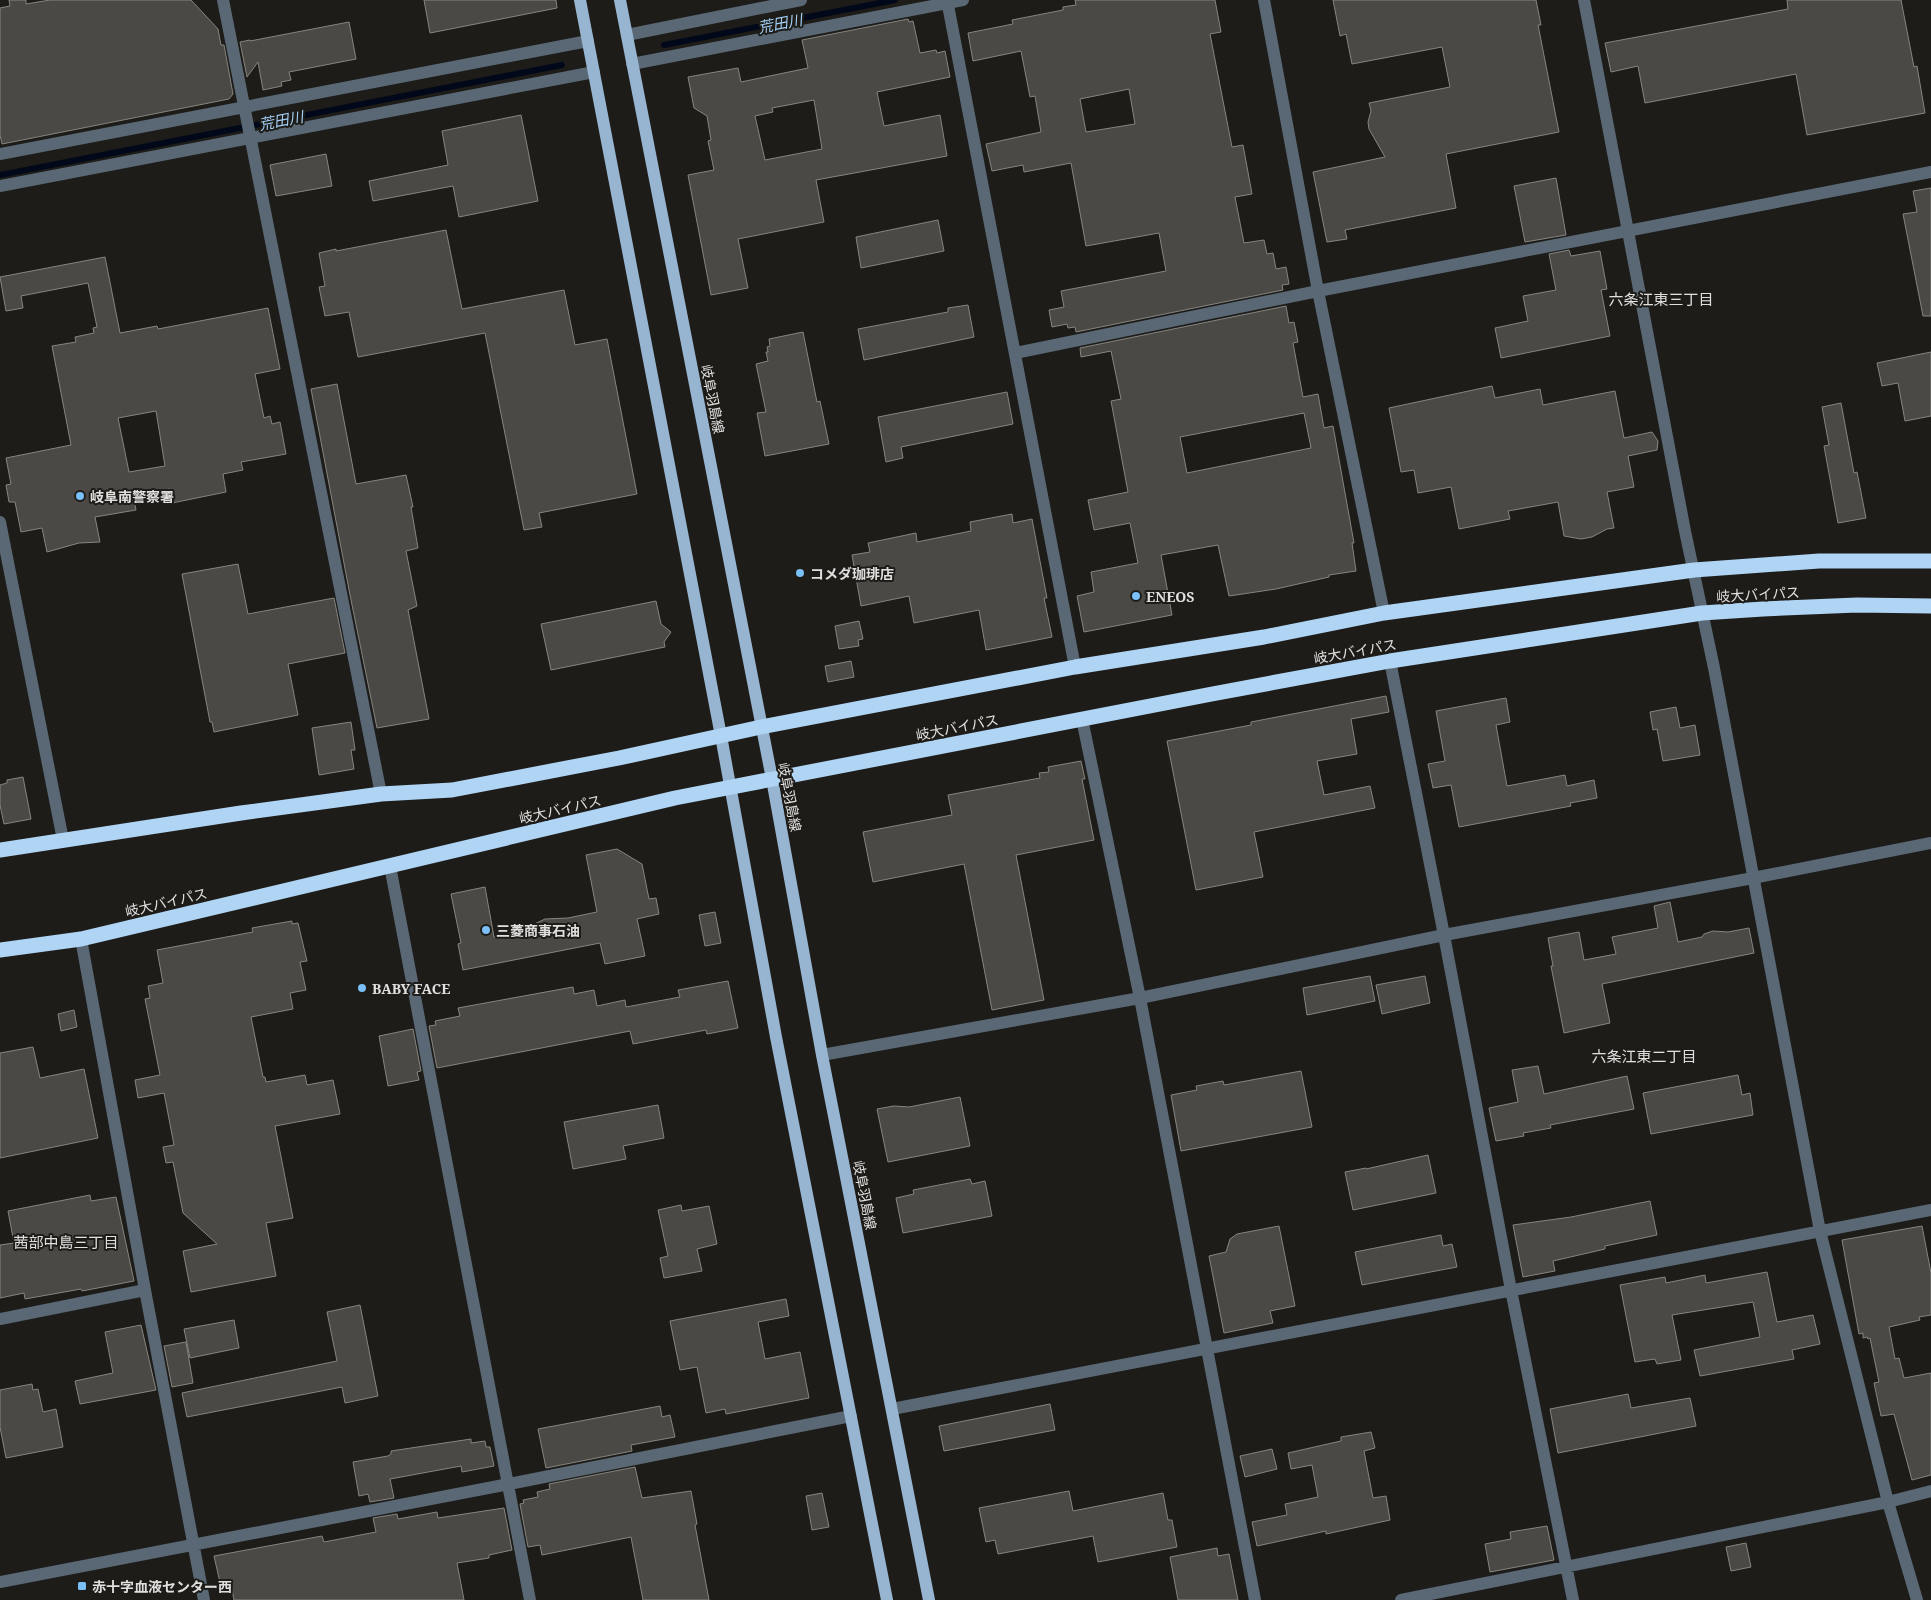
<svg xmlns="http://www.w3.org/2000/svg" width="1931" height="1600" font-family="'Noto Serif','Noto Sans JP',serif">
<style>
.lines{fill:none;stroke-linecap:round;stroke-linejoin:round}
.stream{stroke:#000819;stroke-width:6}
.building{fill:#4a4945;stroke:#868580;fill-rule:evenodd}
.minor{stroke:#596874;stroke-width:12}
.major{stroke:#97b5d0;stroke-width:12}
.highway{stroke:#afd4f4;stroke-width:15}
.poi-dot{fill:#7abff8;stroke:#1d1c19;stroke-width:2}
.labels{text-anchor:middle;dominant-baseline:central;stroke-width:4;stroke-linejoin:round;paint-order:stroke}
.street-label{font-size:14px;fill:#e0dfdd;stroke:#1d1c19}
.poi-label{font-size:14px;font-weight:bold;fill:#e0dfdd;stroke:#1d1c19;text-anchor:start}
.water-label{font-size:15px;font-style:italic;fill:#a3cff6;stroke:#1d1c19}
.neighbourhood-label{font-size:15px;fill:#e0dfdd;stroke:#1d1c19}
</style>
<rect width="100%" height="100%" fill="#1d1c19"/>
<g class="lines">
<path class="stream" d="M 664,45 L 895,0
M 0,175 L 562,65"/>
</g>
<path class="building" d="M 9,0 L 26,0 L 26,4 L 50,0 L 191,0 L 218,29 L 221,45 L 224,45 L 233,94 L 229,99 L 2,144 L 0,135 L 0,8 L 10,6 Z
M 424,0 L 556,0 L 557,8 L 430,33 Z
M 1075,0 L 1215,0 L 1221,32 L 1210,34 L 1232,147 L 1243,145 L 1252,194 L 1235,197 L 1244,243 L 1264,240 L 1267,254 L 1273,253 L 1276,269 L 1286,267 L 1289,284 L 1282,285 L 1283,290 L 1076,332 L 1075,327 L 1068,328 L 1067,324 L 1052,327 L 1049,310 L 1064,307 L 1061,291 L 1166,271 L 1159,233 L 1086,246 L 1071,163 L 1024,172 L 1023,165 L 992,171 L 986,144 L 1041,132 L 1035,96 L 1030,97 L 1021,51 L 973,61 L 968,33 L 1013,24 L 1012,20 L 1063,10 L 1063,7 L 1076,5 ZM 1129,89 L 1135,124 L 1086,132 L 1080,99 Z
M 1333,0 L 1536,0 L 1541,25 L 1538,25 L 1559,132 L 1446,154 L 1456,208 L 1345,230 L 1347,239 L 1327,242 L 1313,172 L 1385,157 L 1369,129 L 1368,122 L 1371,111 L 1369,103 L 1450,87 L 1442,47 L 1352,64 L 1346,34 L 1340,36 Z
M 1787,0 L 1901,0 L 1914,67 L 1917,66 L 1925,113 L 1807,135 L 1796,74 L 1645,103 L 1638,66 L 1611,72 L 1605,43 L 1788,9 Z
M 908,19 L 909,22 L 913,21 L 920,53 L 936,50 L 937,53 L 945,51 L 950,77 L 877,92 L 884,126 L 940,115 L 947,156 L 816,180 L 824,222 L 738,239 L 748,288 L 711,295 L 688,175 L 714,170 L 708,141 L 711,140 L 707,116 L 694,108 L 688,77 L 738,68 L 741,82 L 808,68 L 802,40 ZM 814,100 L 822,149 L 765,160 L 755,116 L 773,112 L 772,108 Z
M 349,22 L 356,59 L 289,72 L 291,80 L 281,82 L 282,86 L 263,90 L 258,62 L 247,77 L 240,42 L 250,40 L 250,41 Z
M 521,115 L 538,201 L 459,217 L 453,186 L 373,201 L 369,181 L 448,165 L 442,131 Z
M 326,154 L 332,186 L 276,196 L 270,165 Z
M 1556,178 L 1566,235 L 1525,242 L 1514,186 Z
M 1931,188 L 1931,316 L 1923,316 L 1903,214 L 1917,212 L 1913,191 Z
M 938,220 L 944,251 L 861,268 L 856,237 Z
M 446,230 L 462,309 L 564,290 L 575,345 L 607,339 L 637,494 L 539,513 L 542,527 L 524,530 L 485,333 L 358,357 L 349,312 L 325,316 L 319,287 L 325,286 L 319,253 L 336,249 L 336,251 Z
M 1569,250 L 1571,256 L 1600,251 L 1607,289 L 1601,290 L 1610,336 L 1501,358 L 1495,328 L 1528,321 L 1523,296 L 1556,290 L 1549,254 Z
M 105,257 L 120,333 L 157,326 L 158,329 L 268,308 L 280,369 L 255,374 L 264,418 L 270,416 L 272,424 L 280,422 L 286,454 L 241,462 L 243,470 L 223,474 L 226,492 L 172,503 L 170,489 L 133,496 L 136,510 L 95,517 L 100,542 L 79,543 L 47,552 L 42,528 L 21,532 L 15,502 L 9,502 L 6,485 L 11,484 L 6,458 L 71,445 L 52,346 L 76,342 L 75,337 L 94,333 L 93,328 L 97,327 L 88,283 L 21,296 L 23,308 L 6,311 L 0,277 ZM 156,411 L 165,466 L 129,472 L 118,418 Z
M 968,305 L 974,337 L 864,360 L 858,329 L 948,312 L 948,308 Z
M 1286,306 L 1289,323 L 1294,322 L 1298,342 L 1293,343 L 1303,397 L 1318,394 L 1324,428 L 1333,426 L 1354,543 L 1352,543 L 1356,571 L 1329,575 L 1329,577 L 1276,589 L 1229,596 L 1218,545 L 1161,555 L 1172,615 L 1084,632 L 1077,596 L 1094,592 L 1091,572 L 1138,563 L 1130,523 L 1094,530 L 1088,500 L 1128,492 L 1111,401 L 1121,399 L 1111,351 L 1081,357 L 1080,348 ZM 1304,413 L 1311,448 L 1187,473 L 1180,437 Z
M 803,332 L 817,402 L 820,401 L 829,444 L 765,456 L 757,413 L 766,412 L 756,364 L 768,361 L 766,352 L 768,352 L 767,347 L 770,346 L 769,339 Z
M 1931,352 L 1931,416 L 1905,421 L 1898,383 L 1882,386 L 1877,363 Z
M 337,384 L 356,484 L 406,475 L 413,507 L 411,507 L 418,548 L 406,551 L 417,606 L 408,610 L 429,719 L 377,728 L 350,595 L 311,389 Z
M 1492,386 L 1495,398 L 1540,389 L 1543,405 L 1615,391 L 1624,438 L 1652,432 L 1658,441 L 1657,450 L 1628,456 L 1634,487 L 1607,492 L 1614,528 L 1607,529 L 1592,537 L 1581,539 L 1564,536 L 1558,502 L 1508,511 L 1510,519 L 1459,529 L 1451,487 L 1418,493 L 1414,470 L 1401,472 L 1389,408 Z
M 1007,392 L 1013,424 L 901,447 L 903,458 L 886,462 L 878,417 Z
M 1841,403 L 1854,473 L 1857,472 L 1866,518 L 1838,523 L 1824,446 L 1829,445 L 1822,407 Z
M 1012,514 L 1013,523 L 1032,519 L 1047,598 L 1044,598 L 1052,637 L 986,650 L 979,610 L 914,623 L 909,596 L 861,606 L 852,555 L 870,552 L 868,543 L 916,533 L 917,542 L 971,531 L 970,522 Z
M 238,564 L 248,614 L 334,598 L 345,653 L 288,664 L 298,715 L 214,732 L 212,722 L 210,722 L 182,574 Z
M 656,601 L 661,624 L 671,632 L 664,642 L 665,647 L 551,670 L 541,624 Z
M 859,621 L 863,639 L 858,640 L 859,646 L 839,649 L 835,626 Z
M 851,661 L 854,677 L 828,682 L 825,666 Z
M 1386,696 L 1389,712 L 1351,719 L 1357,754 L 1317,761 L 1324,795 L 1370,786 L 1375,808 L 1254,832 L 1263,877 L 1196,890 L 1167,741 L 1251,725 L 1251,722 Z
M 1506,698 L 1510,722 L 1496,725 L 1507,786 L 1565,775 L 1567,786 L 1594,780 L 1597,798 L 1570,803 L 1571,806 L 1459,827 L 1451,785 L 1433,788 L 1428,764 L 1445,761 L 1436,711 Z
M 1676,707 L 1680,728 L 1695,725 L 1700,755 L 1663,761 L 1657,729 L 1653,730 L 1650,712 Z
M 351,722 L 355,750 L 351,750 L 354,769 L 319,775 L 312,728 Z
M 1081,761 L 1085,779 L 1082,779 L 1094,840 L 1016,855 L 1044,1000 L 992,1010 L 964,864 L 873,882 L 863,832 L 952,815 L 948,795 L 1040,778 L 1039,773 L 1049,772 L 1048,767 Z
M 23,777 L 31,819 L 4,824 L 0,805 L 0,785 L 7,783 L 7,780 Z
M 617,849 L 642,864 L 649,899 L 656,898 L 659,914 L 637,919 L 645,956 L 605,964 L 600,943 L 463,970 L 458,944 L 461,943 L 451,894 L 485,887 L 494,937 L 528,930 L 528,927 L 545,919 L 568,918 L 597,912 L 586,855 Z
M 1670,902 L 1678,942 L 1702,937 L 1704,934 L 1713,931 L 1728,932 L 1749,928 L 1754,953 L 1602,984 L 1610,1023 L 1564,1033 L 1551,966 L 1553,966 L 1548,938 L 1579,932 L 1584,960 L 1616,954 L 1612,937 L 1658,928 L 1654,906 Z
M 715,912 L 721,943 L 705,946 L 699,915 Z
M 292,921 L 292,924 L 298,923 L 307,961 L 300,962 L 306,990 L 290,993 L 293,1009 L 251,1017 L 263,1077 L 265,1077 L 266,1082 L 305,1075 L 307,1085 L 333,1080 L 340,1114 L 275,1126 L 293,1218 L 266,1223 L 276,1276 L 191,1292 L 183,1251 L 217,1244 L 183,1213 L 173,1162 L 166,1163 L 163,1147 L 174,1145 L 164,1093 L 138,1098 L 135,1080 L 160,1075 L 145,999 L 150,998 L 148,986 L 163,983 L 157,950 L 253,932 L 252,928 Z
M 1370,976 L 1375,1001 L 1307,1015 L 1303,988 Z
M 1425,976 L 1430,1003 L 1382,1014 L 1376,985 Z
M 728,981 L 738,1028 L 707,1034 L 706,1030 L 633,1044 L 630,1031 L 437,1068 L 429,1026 L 436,1025 L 435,1021 L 460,1016 L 458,1008 L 573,987 L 574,994 L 594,990 L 597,1006 L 625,1000 L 626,1007 L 680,997 L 678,990 Z
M 74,1010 L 77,1027 L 61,1031 L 58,1014 Z
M 413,1029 L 421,1071 L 417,1072 L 419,1080 L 388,1086 L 379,1036 Z
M 33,1047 L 40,1078 L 84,1069 L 98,1138 L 0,1158 L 0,1053 Z
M 1538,1066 L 1544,1094 L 1627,1076 L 1634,1109 L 1550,1125 L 1551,1128 L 1523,1133 L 1524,1136 L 1496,1141 L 1489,1108 L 1518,1102 L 1512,1070 Z
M 1301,1071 L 1312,1127 L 1181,1151 L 1171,1095 L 1197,1090 L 1196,1086 L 1223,1081 L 1224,1085 Z
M 1738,1075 L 1742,1095 L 1750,1093 L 1753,1115 L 1651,1134 L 1643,1093 Z
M 960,1097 L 970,1146 L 888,1162 L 877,1109 L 894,1106 L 909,1107 Z
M 658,1105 L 664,1138 L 623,1146 L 626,1159 L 573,1169 L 564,1122 Z
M 1428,1155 L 1436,1193 L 1353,1210 L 1345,1172 L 1366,1168 L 1366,1169 Z
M 970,1179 L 972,1184 L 985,1181 L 992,1216 L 903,1233 L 896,1198 L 914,1194 L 913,1190 Z
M 90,1195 L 91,1201 L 116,1197 L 134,1281 L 82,1291 L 81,1289 L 25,1299 L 24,1293 L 0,1298 L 0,1245 L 14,1243 L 8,1211 Z
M 1650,1201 L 1657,1235 L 1605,1246 L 1605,1249 L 1553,1261 L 1555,1271 L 1523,1277 L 1513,1225 L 1571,1217 Z
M 681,1205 L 682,1211 L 709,1206 L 717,1244 L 697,1249 L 702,1271 L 664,1278 L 660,1258 L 668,1256 L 658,1210 Z
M 1279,1226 L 1295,1306 L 1270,1311 L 1273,1323 L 1224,1333 L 1209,1256 L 1226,1252 L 1230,1239 L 1237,1234 Z
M 1922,1226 L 1931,1273 L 1931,1315 L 1919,1317 L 1920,1320 L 1889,1327 L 1895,1359 L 1899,1358 L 1904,1378 L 1931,1373 L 1931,1475 L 1912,1480 L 1894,1414 L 1881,1416 L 1874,1383 L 1879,1382 L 1870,1338 L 1868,1339 L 1867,1337 L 1863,1338 L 1863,1333 L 1859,1334 L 1842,1240 Z
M 1441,1235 L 1443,1246 L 1452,1244 L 1457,1267 L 1362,1285 L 1355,1252 Z
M 1767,1272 L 1777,1322 L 1813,1315 L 1820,1344 L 1792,1350 L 1794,1359 L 1700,1376 L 1694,1350 L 1760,1337 L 1753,1302 L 1672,1315 L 1681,1360 L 1657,1364 L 1655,1359 L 1635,1362 L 1620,1285 L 1665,1277 L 1666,1283 L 1705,1275 L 1706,1283 Z
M 786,1299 L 789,1316 L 758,1322 L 765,1359 L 800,1352 L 809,1398 L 726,1414 L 725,1409 L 706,1413 L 697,1367 L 680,1370 L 670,1321 Z
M 360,1305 L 378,1396 L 345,1403 L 342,1387 L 187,1417 L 182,1393 L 337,1361 L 327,1312 Z
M 234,1320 L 239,1348 L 190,1358 L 184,1329 Z
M 141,1325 L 156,1390 L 80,1404 L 75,1381 L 113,1373 L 105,1332 Z
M 186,1342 L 193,1383 L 172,1387 L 164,1346 Z
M 32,1384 L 33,1390 L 38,1389 L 43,1412 L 56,1409 L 63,1447 L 6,1458 L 0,1427 L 0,1390 Z
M 1628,1394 L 1631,1408 L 1690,1398 L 1696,1426 L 1558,1453 L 1550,1409 Z
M 1050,1404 L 1055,1430 L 944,1451 L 939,1426 Z
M 660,1406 L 662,1417 L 670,1415 L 675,1437 L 631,1445 L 632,1451 L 546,1468 L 538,1429 Z
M 1371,1432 L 1375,1448 L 1364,1451 L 1373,1498 L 1386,1496 L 1390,1520 L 1326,1534 L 1326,1531 L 1257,1546 L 1252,1522 L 1287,1515 L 1285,1504 L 1318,1497 L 1312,1465 L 1291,1469 L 1288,1453 L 1341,1441 L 1341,1437 Z
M 471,1439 L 471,1443 L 485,1441 L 486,1447 L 490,1447 L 494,1466 L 462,1472 L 461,1466 L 390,1479 L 394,1498 L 370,1502 L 368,1494 L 359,1496 L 353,1462 L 388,1456 L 391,1454 L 391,1451 Z
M 1272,1449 L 1277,1469 L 1245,1477 L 1240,1456 Z
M 635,1467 L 642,1498 L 691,1491 L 697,1524 L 695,1525 L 709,1600 L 643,1600 L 631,1537 L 542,1555 L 540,1545 L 528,1547 L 520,1504 L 524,1503 L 523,1500 L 538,1497 L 537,1492 L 550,1489 L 549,1484 Z
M 1069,1491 L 1073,1511 L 1163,1493 L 1168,1520 L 1172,1520 L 1177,1547 L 1098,1562 L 1093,1536 L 998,1554 L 995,1540 L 986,1542 L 979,1508 Z
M 822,1493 L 829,1527 L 812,1530 L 806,1496 Z
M 504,1508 L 512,1550 L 489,1555 L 489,1558 L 457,1563 L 464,1600 L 234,1600 L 231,1585 L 221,1587 L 214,1556 L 322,1536 L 324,1542 L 376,1532 L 373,1518 L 397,1514 L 398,1519 L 437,1512 L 438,1518 Z
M 1547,1526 L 1554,1560 L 1490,1572 L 1485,1544 L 1511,1539 L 1510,1532 Z
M 1746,1543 L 1751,1567 L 1731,1571 L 1726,1547 Z
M 1217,1548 L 1218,1556 L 1229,1554 L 1238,1600 L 1178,1600 L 1170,1557 Z"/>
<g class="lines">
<path class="minor" d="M 223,0 L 381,794
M 947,0 L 1075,667
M 1264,0 L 1318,291 L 1384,613
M 1584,0 L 1685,531 L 1714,668 L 1820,1231 L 1888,1502 L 1917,1600
M 627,35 L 801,0
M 632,64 L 963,0
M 0,154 L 588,41
M 0,186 L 594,72
M 1015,353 L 1318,291 L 1931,172
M 0,522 L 63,840
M 1390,661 L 1444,935 L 1511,1290 L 1573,1600
M 1082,719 L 1140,998 L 1255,1600
M 390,866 L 530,1600
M 81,939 L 145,1290 L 204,1600
M 822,1055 L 1140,998 L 1444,935 L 1753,878 L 1931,843
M 0,1319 L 145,1290
M 892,1409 L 1931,1210
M 0,1582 L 509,1484 L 851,1416
M 1401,1600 L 1888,1502 L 1931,1491"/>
<path class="major" d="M 580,0 L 721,736 L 776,1037 L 887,1600
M 620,0 L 772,779 L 822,1055 L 929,1600"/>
<path class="highway" d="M 0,850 L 241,813 L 381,794 L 452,790 L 619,758 L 761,727 L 1075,667 L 1264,637 L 1384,613 L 1694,570 L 1819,561 L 1931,561
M 0,950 L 81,939 L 675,798 L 1212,694 L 1390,661 L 1702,613 L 1763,609 L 1857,605 L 1931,606"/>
</g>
<g class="poi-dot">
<circle cx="80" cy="496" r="5"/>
<circle cx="800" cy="573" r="5"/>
<circle cx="1136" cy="596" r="5"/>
<circle cx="486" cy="930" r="5"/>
<circle cx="362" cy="988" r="5"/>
<rect x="77" y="1581" width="10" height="10" rx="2.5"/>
</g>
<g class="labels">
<g class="street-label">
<text transform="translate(713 399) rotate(79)">岐阜羽島線</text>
<text transform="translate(1758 594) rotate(-3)">岐大バイパス</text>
<text transform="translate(1355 651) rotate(-10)">岐大バイパス</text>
<text transform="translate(957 727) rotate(-11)">岐大バイパス</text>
<text transform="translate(790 797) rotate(79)">岐阜羽島線</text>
<text transform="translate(560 809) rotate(-13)">岐大バイパス</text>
<text transform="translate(166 902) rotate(-13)">岐大バイパス</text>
<text transform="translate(865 1195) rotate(79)">岐阜羽島線</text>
</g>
<g class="poi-label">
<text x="90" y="496">岐阜南警察署</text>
<text x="810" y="573">コメダ珈琲店</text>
<text x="1146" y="596">ENEOS</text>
<text x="496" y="930">三菱商事石油</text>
<text x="372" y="988">BABY FACE</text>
<text x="92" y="1586">赤十字血液センター西</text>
</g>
<g class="water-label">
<text transform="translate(780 23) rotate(-11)">荒田川</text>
<text transform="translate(281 120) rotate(-11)">荒田川</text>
</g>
<g class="neighbourhood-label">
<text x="1661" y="299">六条江東三丁目</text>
<text x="1644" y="1056">六条江東二丁目</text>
<text x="66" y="1242">茜部中島三丁目</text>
</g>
</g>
</svg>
